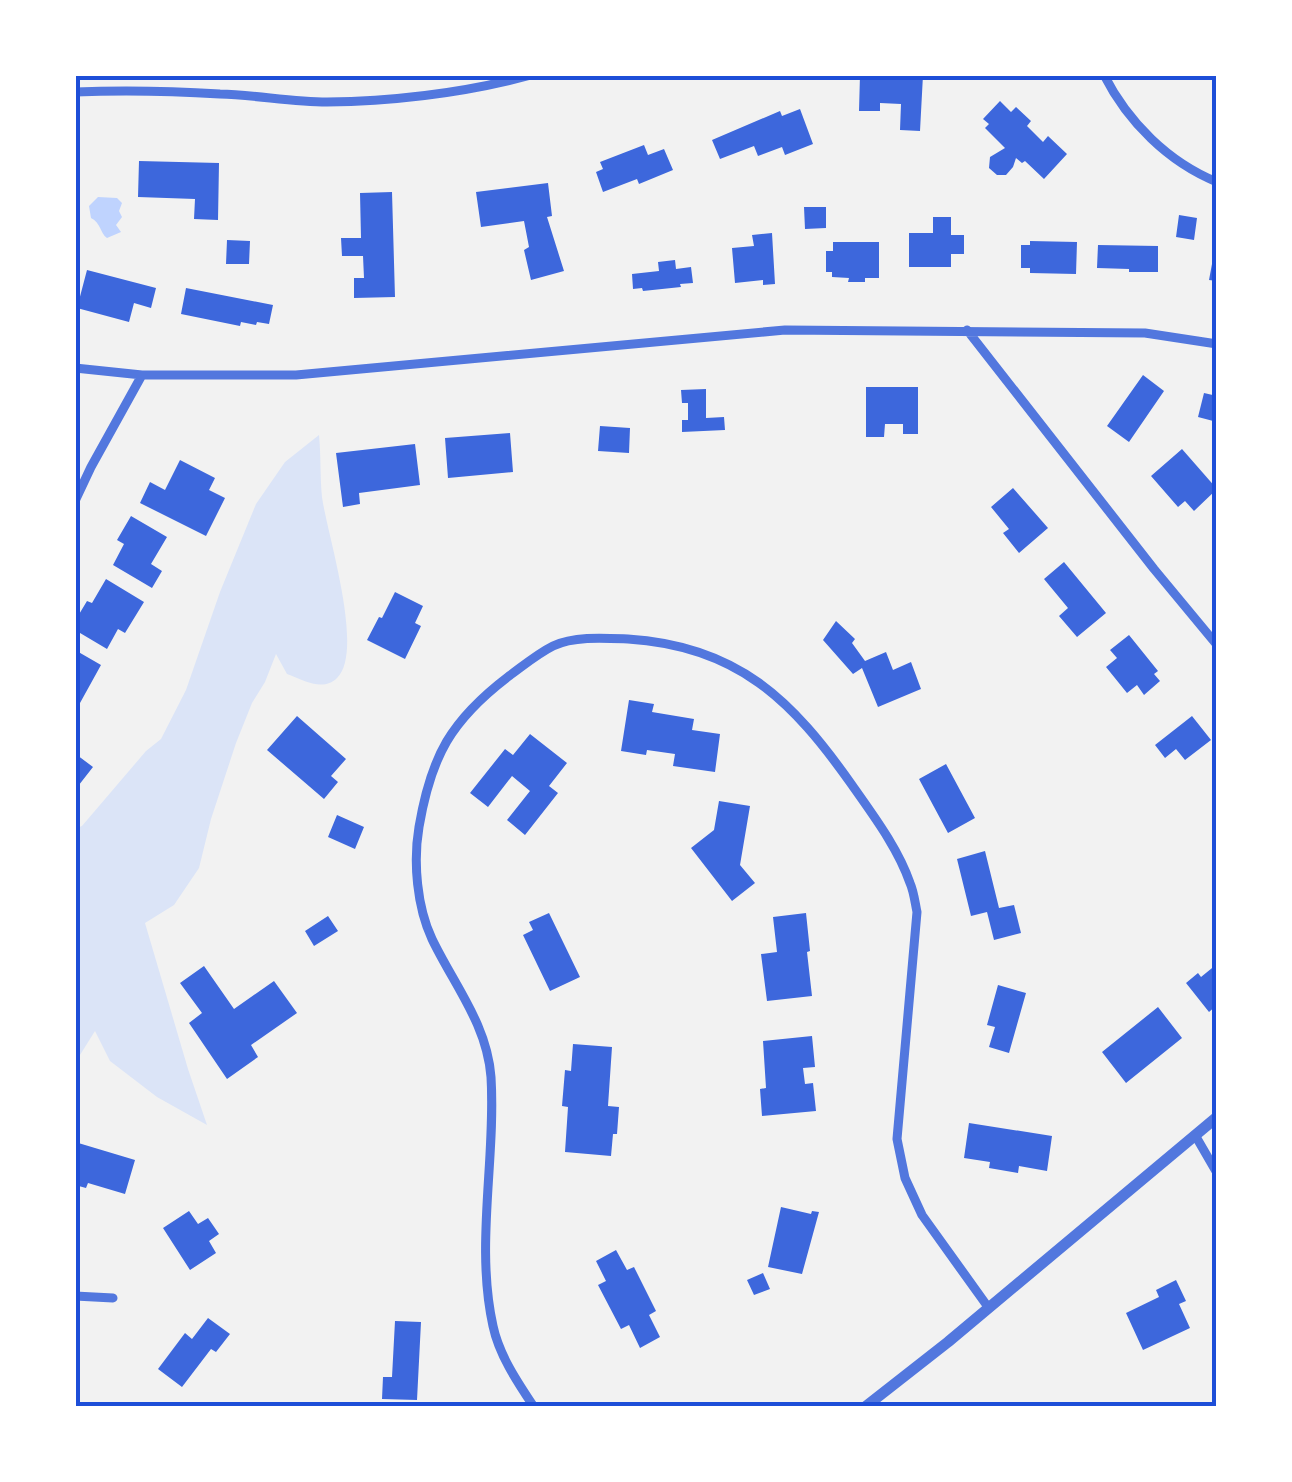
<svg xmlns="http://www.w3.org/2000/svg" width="1292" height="1482" font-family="'Alegreya Sans',sans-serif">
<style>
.green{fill:#dbe4f7}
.water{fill:#bfd3fe}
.building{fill:#3d67dc}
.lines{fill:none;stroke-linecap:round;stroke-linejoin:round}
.minor{stroke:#5277de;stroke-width:9}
.tertiary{stroke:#5277de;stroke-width:11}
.neatline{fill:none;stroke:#1d4ed8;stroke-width:4}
</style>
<rect width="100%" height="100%" fill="#f2f2f2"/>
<path class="green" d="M 319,435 C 321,455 320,477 322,497 C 327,534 365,651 337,678 C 323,692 303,680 287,674 L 276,654 L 265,682 L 252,703 L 236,743 L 211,819 L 199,868 L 174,905 L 145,923 L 188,1069 L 207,1125 L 157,1097 L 110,1061 L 95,1031 L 75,1063 L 75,829 L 82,826 L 146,751 L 161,739 L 186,690 L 220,592 L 256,504 L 285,462 Z"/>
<path class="water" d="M 98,197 L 117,198 L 122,203 L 119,211 L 122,217 L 116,225 L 121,232 L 107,238 C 100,233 101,223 91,218 L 89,206 Z"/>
<path class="building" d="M 860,75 L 923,75 L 920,131 L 900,130 L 901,104 L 880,103 L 880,111 L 859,111 Z
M 1000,101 L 1011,112 L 1016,107 L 1031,121 L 1027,126 L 1043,142 L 1048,136 L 1067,154 L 1044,179 L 1025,161 L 1022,163 L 1016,158 L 1013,167 L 1006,175 L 997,175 L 989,168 L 990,157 L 1005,148 L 985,128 L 989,124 L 983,119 Z
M 800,109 L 813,144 L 785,155 L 782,147 L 758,156 L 754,146 L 720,159 L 712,140 L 780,111 L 782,116 Z
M 644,145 L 648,155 L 664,149 L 673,170 L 639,184 L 637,179 L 603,192 L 596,172 L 603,169 L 600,162 Z
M 139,161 L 219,163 L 218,220 L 194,219 L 195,199 L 138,197 Z
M 548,183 L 552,216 L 547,217 L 564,271 L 531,280 L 524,250 L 529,247 L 524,221 L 481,227 L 476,192 Z
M 392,192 L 395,297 L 354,298 L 354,278 L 364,278 L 363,256 L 342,256 L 341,238 L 361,238 L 360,193 Z
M 804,207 L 826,207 L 826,228 L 805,229 Z
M 1179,215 L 1197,218 L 1194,240 L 1176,237 Z
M 933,217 L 951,217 L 951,235 L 964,235 L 964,254 L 951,254 L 951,267 L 909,267 L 909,233 L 933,233 Z
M 772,233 L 775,284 L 763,285 L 763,280 L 735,283 L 732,248 L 754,246 L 752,235 Z
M 227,240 L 250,241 L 249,264 L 226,264 Z
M 1030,241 L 1077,242 L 1076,274 L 1030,273 L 1030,268 L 1021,268 L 1021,245 L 1030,245 Z
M 833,242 L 879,242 L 879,278 L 865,278 L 865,282 L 848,282 L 849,278 L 832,277 L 832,272 L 826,272 L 826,251 L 833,251 Z
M 1098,245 L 1158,246 L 1158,272 L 1129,272 L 1129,269 L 1097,268 Z
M 1215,248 L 1217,248 L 1217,281 L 1209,280 Z
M 675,260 L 676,269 L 691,267 L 693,283 L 680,284 L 681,287 L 643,291 L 642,288 L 633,289 L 632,274 L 659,271 L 658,262 Z
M 87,270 L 156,288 L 151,308 L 134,303 L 129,322 L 77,308 Z
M 186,288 L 273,305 L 269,324 L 257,322 L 256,325 L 241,322 L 240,326 L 181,314 Z
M 1143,375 L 1164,391 L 1129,442 L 1107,426 Z
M 866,387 L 918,387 L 918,434 L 903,434 L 903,424 L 885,424 L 884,437 L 866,437 Z
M 706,389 L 706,418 L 724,417 L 725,430 L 682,432 L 682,420 L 688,420 L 688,403 L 682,403 L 681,390 Z
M 1204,393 L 1217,396 L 1217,422 L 1198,417 Z
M 600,426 L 630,428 L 629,453 L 598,451 Z
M 510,433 L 513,472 L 448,478 L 445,438 Z
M 415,444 L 420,485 L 359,493 L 360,504 L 343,507 L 336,453 Z
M 1182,449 L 1217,489 L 1194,511 L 1185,501 L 1178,507 L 1151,476 Z
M 180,460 L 215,478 L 209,490 L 225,498 L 206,536 L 140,503 L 150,482 L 165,490 Z
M 1013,488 L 1048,528 L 1019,553 L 1003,533 L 1009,529 L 991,507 Z
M 131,516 L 167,537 L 151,564 L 162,571 L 152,588 L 113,565 L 124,544 L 117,540 Z
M 1064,562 L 1106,613 L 1077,637 L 1059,616 L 1068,608 L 1044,579 Z
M 106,579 L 144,602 L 125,633 L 118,629 L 107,649 L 75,630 L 75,621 L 87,601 L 92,603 Z
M 395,592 L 423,606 L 415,623 L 421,626 L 405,659 L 367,640 L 379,617 L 382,618 Z
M 836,621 L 855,639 L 852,643 L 865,661 L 886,652 L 893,670 L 911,662 L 921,689 L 878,707 L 862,668 L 853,674 L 823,640 Z
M 1129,635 L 1158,671 L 1154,674 L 1160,681 L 1144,695 L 1137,685 L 1127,693 L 1106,667 L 1117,658 L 1110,650 Z
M 75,650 L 101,665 L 80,703 L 75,700 Z
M 629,700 L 654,704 L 652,712 L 694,719 L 692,730 L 720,734 L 715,772 L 673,766 L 675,754 L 647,750 L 646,755 L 621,751 Z
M 297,716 L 346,759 L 331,776 L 338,782 L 324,799 L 267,750 Z
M 1192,716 L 1211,740 L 1185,760 L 1176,749 L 1165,758 L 1155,745 Z
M 530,734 L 567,763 L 549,786 L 558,793 L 525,835 L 507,820 L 530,791 L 512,776 L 488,807 L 470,793 L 505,749 L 513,755 Z
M 77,755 L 93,767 L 75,790 L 75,757 Z
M 946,764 L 975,818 L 948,833 L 919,779 Z
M 719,801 L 750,806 L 740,865 L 755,883 L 732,901 L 691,848 L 714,830 Z
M 337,815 L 364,827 L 355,849 L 328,837 Z
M 985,851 L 999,908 L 1014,905 L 1021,933 L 994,940 L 987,912 L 971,916 L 957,859 Z
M 549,913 L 580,977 L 550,991 L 523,935 L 533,930 L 529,922 Z
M 806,913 L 810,951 L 807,952 L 812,996 L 767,1001 L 761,954 L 777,952 L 773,917 Z
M 328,916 L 338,931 L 314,946 L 305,931 Z
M 1217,964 L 1217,1005 L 1209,1012 L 1186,983 L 1198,973 L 1201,977 Z
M 204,966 L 234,1009 L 274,981 L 297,1013 L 251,1045 L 258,1057 L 227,1079 L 189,1023 L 202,1013 L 180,983 Z
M 998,985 L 1026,993 L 1009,1053 L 989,1047 L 995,1027 L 987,1025 Z
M 1158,1007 L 1182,1038 L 1126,1083 L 1102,1052 Z
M 812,1036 L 815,1067 L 803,1068 L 805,1084 L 813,1083 L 816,1111 L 762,1116 L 760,1089 L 766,1088 L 763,1041 Z
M 573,1044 L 612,1047 L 608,1106 L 619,1107 L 617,1134 L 613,1134 L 611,1156 L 565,1152 L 568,1107 L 562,1106 L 565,1070 L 571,1071 Z
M 969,1123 L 1052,1136 L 1047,1171 L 1019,1166 L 1018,1173 L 989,1168 L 990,1162 L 964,1158 Z
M 75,1142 L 135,1160 L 125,1194 L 88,1183 L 86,1188 L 75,1185 Z
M 781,1207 L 811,1214 L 812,1211 L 819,1212 L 802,1274 L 768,1267 Z
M 189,1211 L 198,1224 L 208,1218 L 219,1234 L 209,1241 L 216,1253 L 190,1270 L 163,1228 Z
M 616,1250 L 627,1270 L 634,1267 L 656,1311 L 649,1315 L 660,1337 L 640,1348 L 629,1325 L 621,1329 L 598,1285 L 606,1281 L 596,1261 Z
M 763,1273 L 770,1289 L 754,1295 L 747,1280 Z
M 1176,1280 L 1186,1301 L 1179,1304 L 1190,1328 L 1143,1350 L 1126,1313 L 1159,1297 L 1156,1290 Z
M 208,1318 L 230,1334 L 216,1352 L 211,1349 L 182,1387 L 158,1369 L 185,1333 L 192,1339 Z
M 395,1321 L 421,1322 L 417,1400 L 382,1399 L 383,1377 L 392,1377 Z"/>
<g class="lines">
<path class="minor" d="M 1104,75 C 1128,122 1168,162 1217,182
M 75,92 C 123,90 172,91 220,94 C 256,95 292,102 327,102 C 397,101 464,93 531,75
M 967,330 L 1154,569 L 1217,645
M 75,368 L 142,375 L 296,375 L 785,330 L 1145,333 L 1217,344
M 75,501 L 91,467 L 142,375
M 1195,1135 L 1217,1173
M 75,1296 L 113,1298
M 534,1407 C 518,1383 499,1355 493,1326 C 475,1245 496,1159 491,1077 C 487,1024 454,985 432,939 C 417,907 413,862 419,827 C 431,756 451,720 509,676 C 523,666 537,654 553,646 C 574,636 604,638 628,639 C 738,646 792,700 852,785 C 873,815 898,848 910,883 C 914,892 915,903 917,912 L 897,1139 L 905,1178 L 922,1215 L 988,1307"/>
<path class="tertiary" d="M 865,1407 L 948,1342 L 1217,1117"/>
</g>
<rect width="1292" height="1482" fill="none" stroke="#ffffff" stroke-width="155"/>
<rect x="78" y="78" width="1136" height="1326" class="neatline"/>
</svg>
